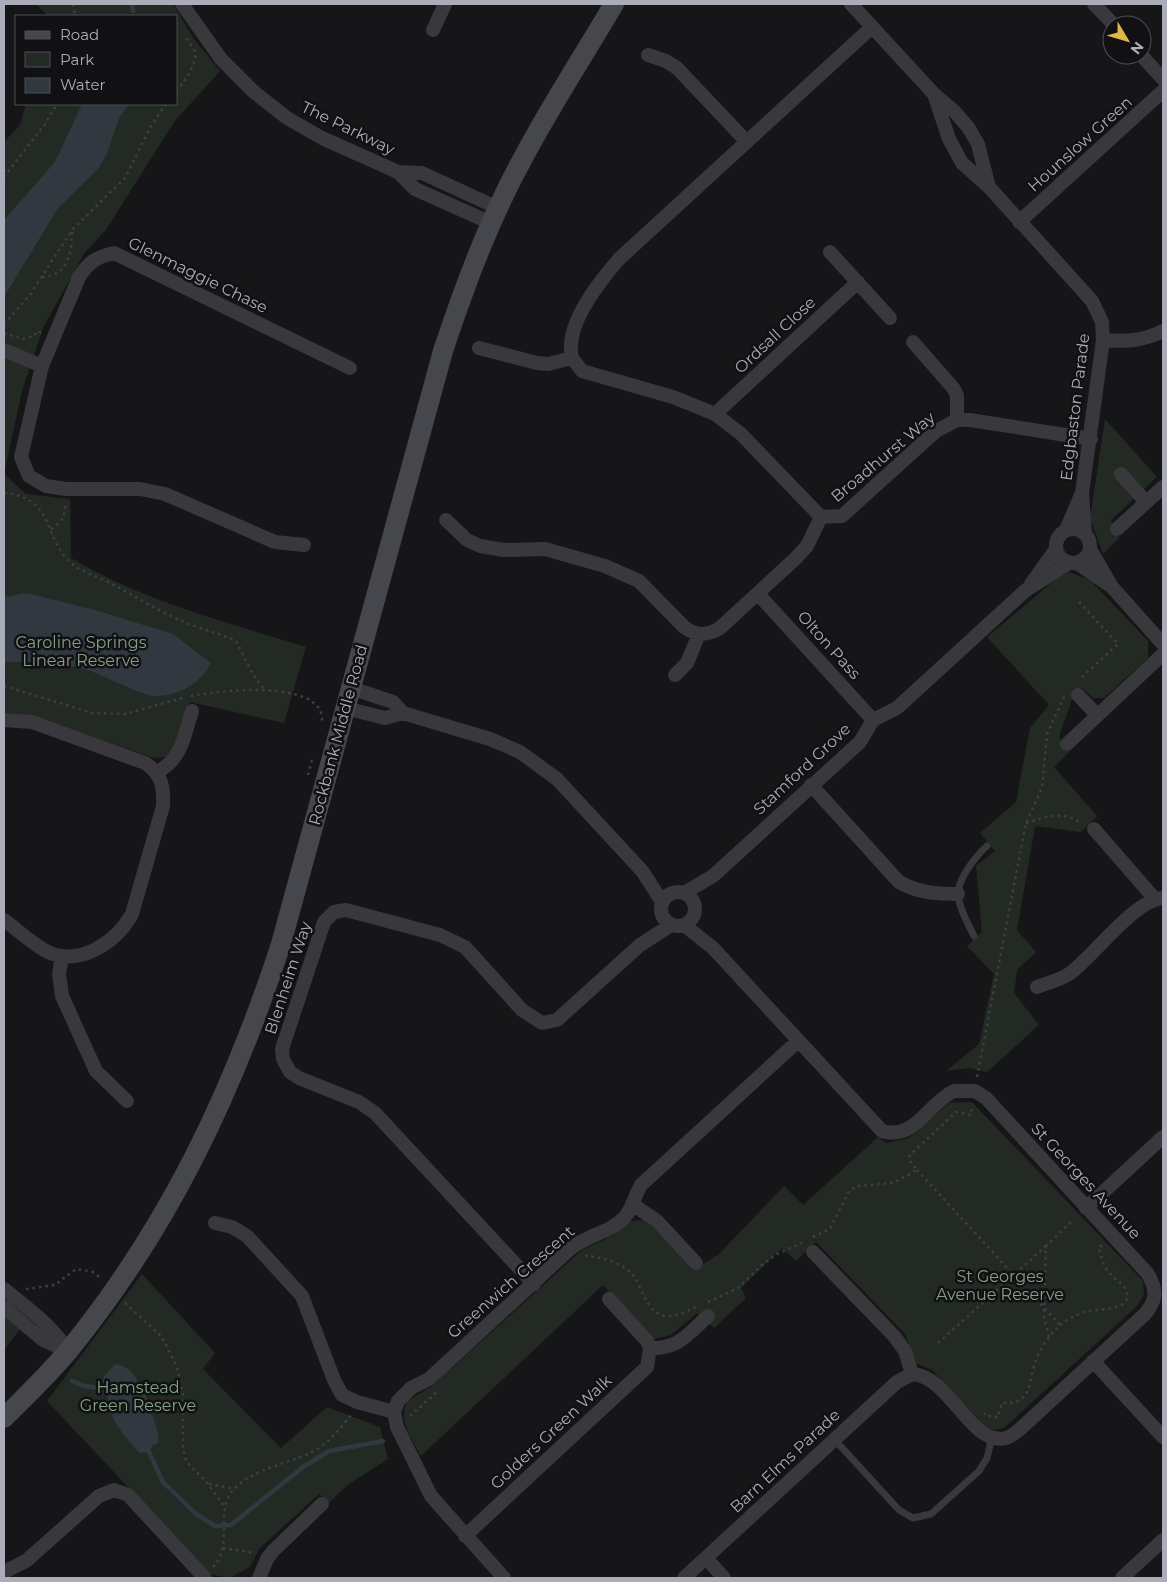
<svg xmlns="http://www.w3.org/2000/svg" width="1167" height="1582" font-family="Montserrat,sans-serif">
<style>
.green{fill:#232a24}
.water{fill:#313840}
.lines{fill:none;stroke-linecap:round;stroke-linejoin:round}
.stream{stroke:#313840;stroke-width:4.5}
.path{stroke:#3e3f43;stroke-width:2.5;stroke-dasharray:2.5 4;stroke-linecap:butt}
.lane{stroke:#38383d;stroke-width:7}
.street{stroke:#38383d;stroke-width:14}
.secondary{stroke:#46474c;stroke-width:20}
.labels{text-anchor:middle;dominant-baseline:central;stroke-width:5;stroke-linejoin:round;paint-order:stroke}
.street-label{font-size:16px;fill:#aaadb7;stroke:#111113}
.park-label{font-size:16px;fill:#83a086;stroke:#111113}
</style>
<rect width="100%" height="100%" fill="#161618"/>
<path class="green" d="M 36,4 L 173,4 L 194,39 L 220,71 L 174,122 L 106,230 L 85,252 L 43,328 L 22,391 L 4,474 L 4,142 L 20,125 L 26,104 L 176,104 L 176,16 L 48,16 Z
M 1105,419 L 1157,477 L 1111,520 L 1119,538 L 1103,554 L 1090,518 Z
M 4,474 L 26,494 L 70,499 L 71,558 C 143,601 226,622 306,647 L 284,723 L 190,702 L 174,752 L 166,757 L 154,758 L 30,715 L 4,713 Z
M 1069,572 L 1090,580 L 1148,641 L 1148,658 L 1104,698 L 1093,698 L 1082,688 L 1072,699 L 1059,737 L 1071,750 L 1054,767 L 1097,816 L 1081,832 L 1035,826 L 1017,930 L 1036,952 L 1017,970 L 1014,993 L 1039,1025 L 987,1072 L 969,1068 L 946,1071 L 979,1044 L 994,974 L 967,946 L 982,932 L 976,866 L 995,851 L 980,833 L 1016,802 L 1030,728 L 1049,705 L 987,637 L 1055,580 Z
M 972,1102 L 1143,1281 L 1144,1295 L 1136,1307 L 1004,1428 L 994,1430 L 984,1425 L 932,1370 L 916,1363 L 905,1334 L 816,1242 L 796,1261 L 782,1248 L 741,1288 L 746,1298 L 714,1328 L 697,1313 L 671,1335 L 654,1339 L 603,1285 L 421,1456 C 411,1438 397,1419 408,1400 L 431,1387 L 582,1250 L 606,1239 L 631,1221 L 643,1220 L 652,1226 L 694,1270 L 719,1254 L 784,1186 L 803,1205 L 878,1137 L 886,1143 L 909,1138 L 949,1103 Z
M 142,1274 L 215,1353 L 203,1369 L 281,1448 L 327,1407 L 380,1427 L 388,1459 L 346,1486 L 329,1503 L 319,1494 L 259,1549 L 250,1567 L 229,1578 L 210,1574 L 47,1401 Z
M 4,1315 L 20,1329 L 4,1350 Z"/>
<path class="water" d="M 82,104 L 129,104 L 119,118 L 106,156 L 97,170 L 58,208 L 4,297 L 4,220 L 55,162 Z
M 27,593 L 95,610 L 173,634 L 211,663 C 201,683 179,696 155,696 C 142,696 104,675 87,670 C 60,662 32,662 4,662 L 4,597 Z
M 115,1364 C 136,1368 134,1380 146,1393 C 146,1411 161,1425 158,1443 L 153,1445 L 149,1452 L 140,1453 C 125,1438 105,1414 108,1393 L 102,1388 L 104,1376 Z"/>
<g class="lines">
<path class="stream" d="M 132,4 L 133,11
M 72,1381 L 84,1386 L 102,1388
M 149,1452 L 163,1482 L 196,1514 L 215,1526 L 231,1525 L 303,1467 L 329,1451 L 383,1441"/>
<path class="path" d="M 73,4 L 75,16
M 176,91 C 187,79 193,69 196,53 L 185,36
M 4,177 L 45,124 L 57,104
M 42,277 C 67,277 72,253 72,231
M 4,324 L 29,296 L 72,230 L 125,178 L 151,126 L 166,104
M 4,333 L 23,339 L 34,336 L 37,331 L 42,333
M 4,493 C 56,498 43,539 71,563 C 82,573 99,577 112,584 C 135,596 158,611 182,621 C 200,629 219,633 236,641 L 253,674 L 265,691
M 51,529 C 63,522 65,515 66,502
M 1079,602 L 1118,644 L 1079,680
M 4,686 L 92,713 L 125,714 L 186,697
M 191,696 C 219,690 298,683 317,706 C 322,711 322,718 322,724
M 308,775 L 313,756
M 1026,823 C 1046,817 1062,810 1081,823
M 977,1077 L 1026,823 L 1042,788 L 1047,734 L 1064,697
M 917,1170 L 1060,1325 C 1049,1336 1041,1346 1036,1360 C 1027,1381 1035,1404 1002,1403 L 998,1417 L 991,1417 L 986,1413 L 984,1414
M 813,1237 L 830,1229 L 849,1191 L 857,1186 L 893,1183 L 917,1170 L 909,1160 L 910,1155 L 956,1112 L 971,1115 L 972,1107
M 585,1256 C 598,1256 623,1263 632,1274 C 644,1288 646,1318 671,1316 C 679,1316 689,1310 696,1307
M 26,1289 L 55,1285 L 76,1269 L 93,1272 L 102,1279
M 708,1302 L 738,1288 L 764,1263 L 777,1254 L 802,1243
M 125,1303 L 162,1337 L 177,1367 L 183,1395 L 183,1448 L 186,1461 L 208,1484 L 224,1506
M 1060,1325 C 1068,1319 1077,1314 1088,1311 C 1097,1309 1135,1311 1126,1290 C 1122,1282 1112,1278 1107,1270 C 1102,1264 1102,1255 1098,1248 L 1102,1245
M 1049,1337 L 1044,1317 L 1046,1246 L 1073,1220
M 938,1343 L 1046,1246
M 410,1416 L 437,1392
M 209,1484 L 235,1489
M 223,1548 L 254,1553
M 213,1567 C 235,1544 213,1510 235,1488 C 257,1466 293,1464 319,1448 C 332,1439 341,1427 351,1415"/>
<path class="lane" d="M 974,936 C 968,924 960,910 958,896 C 957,879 976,856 987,846
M 834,1439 L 899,1510 L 913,1518 L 931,1514 L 979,1471 L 987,1458 L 992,1437"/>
<path class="street" d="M 182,4 L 221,59 L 254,92 L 287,118 L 322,138 L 398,172 L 415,189 L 491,223
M 851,4 L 934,94 L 954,111 L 968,127 L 978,144 L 989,187
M 1094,4 L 1114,25
M 872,27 L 619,259 C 599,282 564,325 572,358 L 582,371 L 673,397 L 715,414 L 741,434 L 821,517 L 842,516 L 936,431 L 957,420 L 970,420 L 1091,439
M 433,30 L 445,4
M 648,55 L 666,61 L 677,68 L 747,142
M 1141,55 L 1163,79
M 934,94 L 949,139 L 962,163 L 989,187 L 1092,301 L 1102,322 L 1103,340 L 1082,493 L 1085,534
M 398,172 L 422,173 L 498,208
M 1019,222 L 1163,91
M 830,252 L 890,318
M 1103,340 C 1125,342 1143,341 1163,331
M 913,342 L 954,389 L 957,396 L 957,420
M 479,348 L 537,363 L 548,364 L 572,358
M 4,350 L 42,366
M 715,414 L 858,282
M 1121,474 L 1146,502
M 446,520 L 467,540 L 480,546 L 504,550 L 545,549 L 605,566 L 639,581 L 684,627 C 696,636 707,636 720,628 L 796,558 L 807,546 L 821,517
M1056 546a17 17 0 1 1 34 0a17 17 0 1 1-34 0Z
M 1117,529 L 1163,487
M 1066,530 L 1081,495
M 304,545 L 275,542 L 165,494 L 140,489 L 66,489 L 46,486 L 29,476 L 21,457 L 42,366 L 79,277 C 89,262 96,257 114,253 L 350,368
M 1090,549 L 1112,587 L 1163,644
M 1077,563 L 1109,585
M 1031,584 L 1056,549
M 758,594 L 873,720
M 675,675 L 687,663 L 699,634
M 351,688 L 393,702 L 403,713 L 490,739 L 520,752 L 557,779 L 643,872 L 662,902
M 1078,695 L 1097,715
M 345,708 L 385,718 L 403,713
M 4,720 L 32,722 L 145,763 C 162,774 164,787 163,806 L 132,914 C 117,941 81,967 48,952 C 32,944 18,930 4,920
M 1067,744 L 1163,654
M 157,772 C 182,759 184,736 192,711
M 811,785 L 899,882 C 919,893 936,894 958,894
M 1094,829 L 1154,898
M661 909a17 17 0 1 1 34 0a17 17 0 1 1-34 0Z
M 684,893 L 713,876 L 860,742 L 873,720 L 897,708 L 1026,590 L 1069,563
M 684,925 L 713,948 L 882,1131 C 915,1141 928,1103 954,1091 L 975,1091 L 986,1098 L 1148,1274 C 1157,1290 1157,1300 1145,1314 L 1019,1430 C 1016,1432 1011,1437 1006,1438 C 971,1447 950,1376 912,1374 L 905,1351 L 895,1337 L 813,1252
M 62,956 L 59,974 L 62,996 L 96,1071 L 127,1101
M 1037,987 C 1047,983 1060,980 1069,974 C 1094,956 1134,900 1163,898
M 632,1204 L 657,1221 L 696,1263
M 1086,1208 L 1163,1137
M 215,1223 L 232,1227 L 247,1236 L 302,1296 L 334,1380 L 342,1395 L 357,1402 L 394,1412
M 534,1284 L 375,1113 L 359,1102 L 299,1078 L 290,1072 L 283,1059 L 282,1049 L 324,922 L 334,912 L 346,910 L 440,935 L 465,947 L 522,1010 L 542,1023 L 557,1020 L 640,945 L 671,925
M 4,1289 C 27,1308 52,1325 68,1351
M 4,1307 L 43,1340 L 68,1351
M 650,1348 C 679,1349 688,1334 708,1316
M 1093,1361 L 1163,1437
M 465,1536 L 647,1367 L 650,1348 L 647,1341 L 609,1299
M 706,1558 L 724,1578
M 4,1572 L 26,1561 L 99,1496 L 114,1490 L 128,1495 L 205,1578
M 259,1578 L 267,1559 L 273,1551 L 322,1504
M 504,1578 L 431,1496 L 397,1427 L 394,1412 L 398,1401 L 411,1388 L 429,1379 L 571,1248 C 588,1235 611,1232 625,1217 C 633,1207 635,1195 641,1185 L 798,1041
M 684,1578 L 897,1382 L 912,1374
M 1122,1578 L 1163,1540"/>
<path class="secondary" d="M 4,1418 C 26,1396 49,1374 69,1350 C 169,1227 232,1094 281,944 L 443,351 C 465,285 489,220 523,158 C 551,105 584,55 614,4"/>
</g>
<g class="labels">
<g class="street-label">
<text transform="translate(348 128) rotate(26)">The Parkway</text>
<text transform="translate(1080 144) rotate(-42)">Hounslow Green</text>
<text transform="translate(198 275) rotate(26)">Glenmaggie Chase</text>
<text transform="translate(775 335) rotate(-43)">Ordsall Close</text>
<text transform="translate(1075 407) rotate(-83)">Edgbaston Parade</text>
<text transform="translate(883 457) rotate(-40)">Broadhurst Way</text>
<text transform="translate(829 645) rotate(48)">Olton Pass</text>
<text transform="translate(338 735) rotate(-75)">Rockbank Middle Road</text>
<text transform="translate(802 769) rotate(-43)">Stamford Grove</text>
<text transform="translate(288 978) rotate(-72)">Blenheim Way</text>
<text transform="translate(1086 1181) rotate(47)">St Georges Avenue</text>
<text transform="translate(511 1282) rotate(-41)">Greenwich Crescent</text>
<text transform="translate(551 1432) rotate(-43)">Golders Green Walk</text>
<text transform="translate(785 1461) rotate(-43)">Barn Elms Parade</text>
</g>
<g class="park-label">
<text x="81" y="642">Caroline Springs<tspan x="81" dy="18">Linear Reserve</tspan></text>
<text x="1000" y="1276">St Georges<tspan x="1000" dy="18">Avenue Reserve</tspan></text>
<text x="138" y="1387">Hamstead<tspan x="138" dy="18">Green Reserve</tspan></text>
</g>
</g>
<rect width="1167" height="1582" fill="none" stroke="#aaadb7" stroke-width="10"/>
<rect x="15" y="15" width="162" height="90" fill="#111113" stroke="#4e4f55"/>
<rect x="25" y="31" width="25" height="8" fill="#46474c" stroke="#4e4f55"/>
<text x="60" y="40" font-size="15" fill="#aaadb7">Road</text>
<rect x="25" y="52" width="25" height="15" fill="#232a24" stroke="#4e4f55"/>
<text x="60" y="65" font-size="15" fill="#aaadb7">Park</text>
<rect x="25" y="78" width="25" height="15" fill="#313840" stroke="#4e4f55"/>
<text x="60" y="90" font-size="15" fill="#aaadb7">Water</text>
<g transform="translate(1127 40) rotate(128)"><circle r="24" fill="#111113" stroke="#4e4f55"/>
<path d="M0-4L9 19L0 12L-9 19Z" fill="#e0b746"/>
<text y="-8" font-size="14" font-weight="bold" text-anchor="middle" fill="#aaadb7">N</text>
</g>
</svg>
